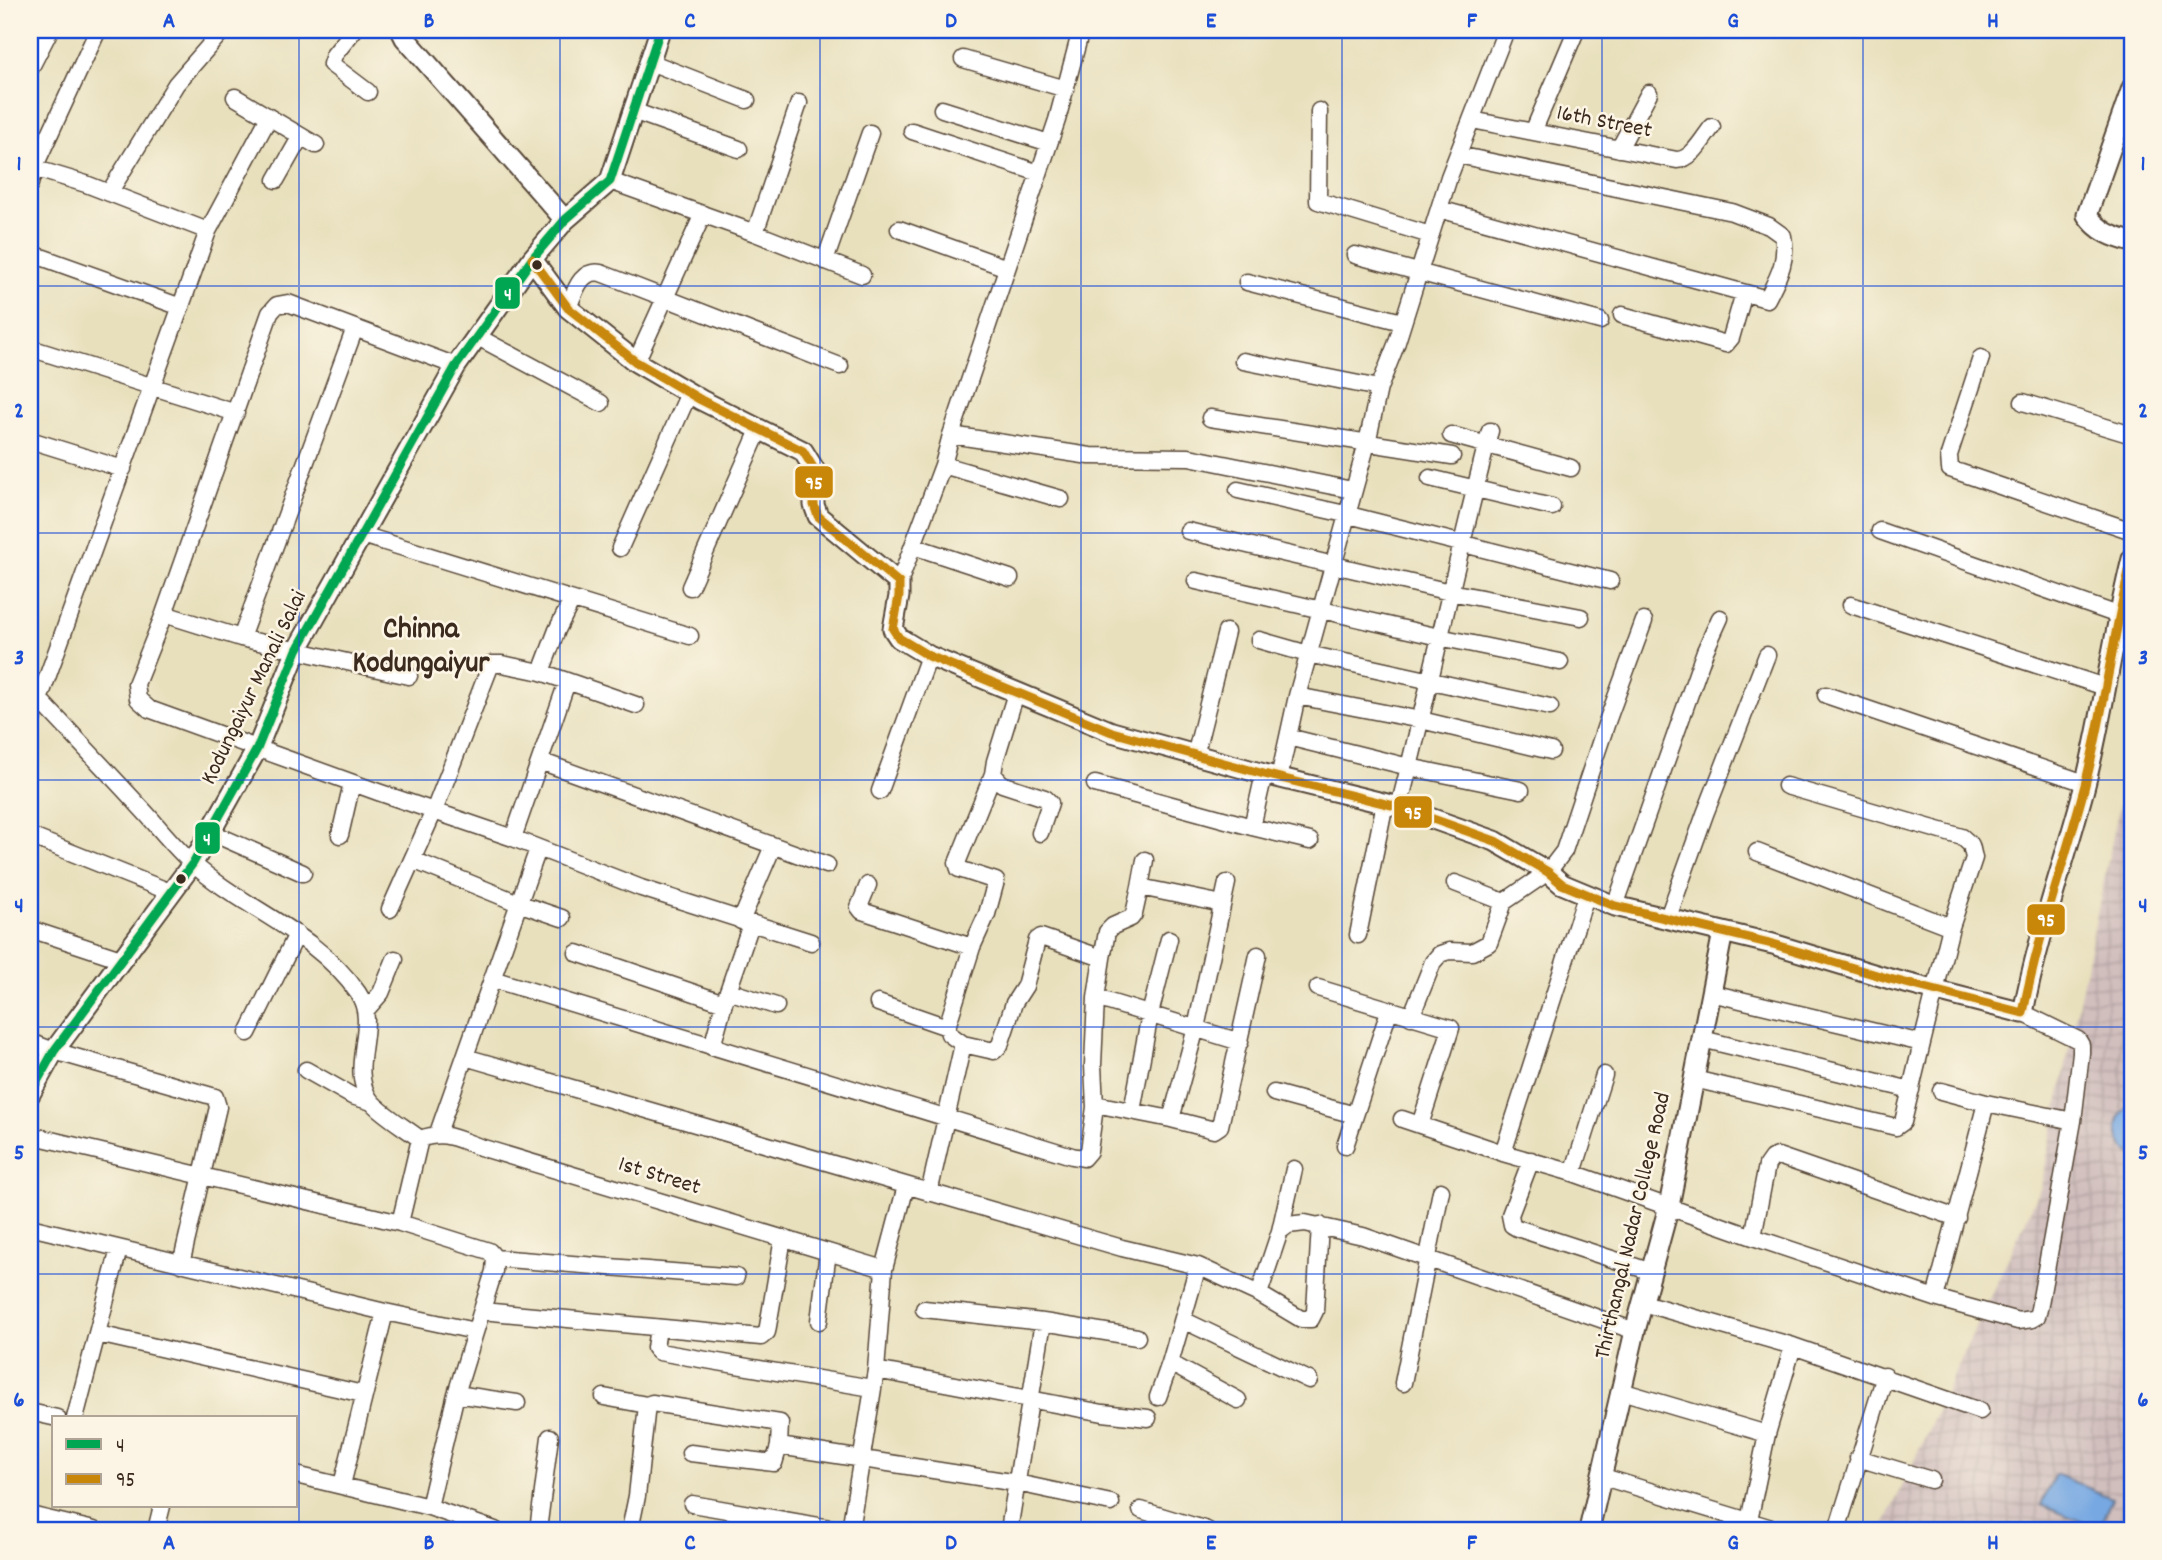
<svg xmlns="http://www.w3.org/2000/svg" width="2162" height="1560" font-family="Dekko,sans-serif">
<style>
.industrial{fill:url(#industrial-grid)}
.water{fill:#77a8e2;stroke:#596980;stroke-width:2}
.lines{fill:none;stroke-linecap:round;stroke-linejoin:round}
.minor-casing{stroke:#554536;stroke-width:19}
.tertiary-casing{stroke:#554536;stroke-width:23}
.minor{stroke:#fff;stroke-width:16}
.tertiary{stroke:#fff;stroke-width:19}
.bus-1-casing{stroke:#fcf5e5;stroke-width:14}
.bus-2-casing{stroke:#fcf5e5;stroke-width:14}
.bus-1{stroke:#00a651;stroke-width:9}
.bus-2{stroke:#c88708;stroke-width:9}
.grid{fill:none;stroke:#1d4ed8;stroke-width:2;stroke-opacity:0.55}
.bus-dot{fill:#3b2a1e;stroke:#fcf5e5;stroke-width:2.5}
.labels{text-anchor:middle;dominant-baseline:central;stroke-width:5;stroke-linejoin:round;paint-order:stroke}
.street-label{font-size:23px;fill:#3b2a1e;stroke:#fcf5e5}
.district-label{font-size:30px;font-weight:bold;fill:#3b2a1e;stroke:#fcf5e5}
.line-badge{stroke:#fcf5e5;stroke-width:2.5}
.badge-label{font-size:19px;text-anchor:middle;font-weight:bold;fill:#fff}
.neatline{fill:none;stroke:#1d4ed8;stroke-width:2.5}
.grid-label{font-size:23px;text-anchor:middle;font-weight:bold;fill:#1d4ed8}
</style>
<defs>
<pattern id="industrial-grid" width="8" height="8" patternUnits="userSpaceOnUse" patternTransform="scale(1.75)"><rect width="8" height="8" fill="#d1bfbe"/><path d="M0 4h8M4 0v8" fill="none" stroke="#b4a4a3"/></pattern>
</defs>
<rect width="100%" height="100%" fill="#fcf5e5"/>
<filter id="ink" filterUnits="userSpaceOnUse"><feTurbulence type="fractalNoise" baseFrequency=".0143" numOctaves="2"/><feDisplacementMap in="SourceGraphic" scale="14" xChannelSelector="R" yChannelSelector="G"/><feConvolveMatrix kernelMatrix="1 2 1 2 8 2 1 2 1" color-interpolation-filters="sRGB"/></filter>
<filter id="wash" filterUnits="userSpaceOnUse"><feTurbulence type="fractalNoise" baseFrequency=".00686" numOctaves="4" result="noise"/><feDisplacementMap in="SourceGraphic" scale="28" xChannelSelector="R" yChannelSelector="G"/><feGaussianBlur stdDeviation="1.57" result="paint"/><feColorMatrix in="noise" values="0 0 0 0 0 0 0 0 0 0 0 0 0 0 0 0 0 1.4 0 .05"/><feComposite in="paint" operator="in"/></filter>
<g filter="url(#wash)">
<rect width="100%" height="100%" fill="#e8e0bd"/>
<path class="industrial" d="M 2132,744 L 2132,1530 L 1882,1530 L 2041,1187 Z"/>
<path class="water" d="M 2132,1103 L 2132,1155 C 2113,1142 2112,1116 2132,1103 Z
M 2055,1474 L 2112,1498 L 2099,1529 L 2041,1505 Z"/>
</g>
<g filter="url(#ink)">
<g class="lines">
<defs>
<path id="minor" d="M 354,30 L 334,55 L 331,64 L 368,92
M 963,59 L 1066,89
M 650,62 L 747,100
M 30,69 L 50,30
M 235,97 L 316,145
M 942,109 L 1049,143
M 633,111 L 739,149
M 1319,111 L 1318,201 L 1430,235
M 1472,120 L 1677,160 C 1692,160 1703,138 1712,127
M 912,131 L 1039,173
M 1533,132 L 1575,33
M 1619,149 L 1649,93
M 30,167 L 86,184 L 208,231
M 276,180 L 301,136
M 610,181 L 755,233 L 862,275
M 30,184 L 34,168 L 98,30
M 109,193 L 176,84 L 223,30
M 1439,209 L 1767,299 C 1778,277 1788,261 1783,236 L 1769,226 L 1732,212 L 1458,155
M 899,229 L 1007,268
M 755,233 L 799,103
M 30,253 L 181,307
M 1355,255 L 1600,321
M 825,261 L 870,133
M 1247,282 L 1402,322
M 568,308 C 575,292 580,269 601,273 L 840,366
M 1622,315 L 1726,344 L 1731,338 L 1744,293
M 476,336 L 601,403
M 30,348 L 236,413
M 1981,358 L 1949,455 L 1950,469 L 2132,531
M 1243,361 L 1379,388
M 636,362 L 703,214
M 456,366 L 288,303 L 277,305 L 270,313 L 164,614 L 136,684 L 138,699 L 149,709 L 378,792 L 513,838 L 641,888 L 811,942
M 2023,402 L 2132,435
M 1210,418 L 1452,456
M 951,435 L 1090,456 L 1189,457 L 1352,490
M 1451,435 L 1571,468
M 30,440 L 123,469
M 943,465 L 1061,499
M 1430,478 L 1552,507
M 1238,490 L 1345,514 L 1610,581
M 1188,531 L 1450,592 L 1581,617
M 1880,531 L 2118,615
M 362,535 L 690,636
M 913,546 L 1010,578
M 620,548 L 689,393
M 1196,581 L 1439,637 L 1560,662
M 899,583 L 943,465 L 951,435 L 1057,120 L 1081,30
M 690,587 L 759,430
M 1851,605 L 2105,687
M 164,614 L 241,638 L 409,676
M 241,638 L 355,328
M 1259,640 L 1308,654 L 1550,707
M 541,672 L 557,630 L 572,600
M 30,692 L 40,700 C 74,736 108,772 142,809 C 158,826 174,847 192,863 C 245,910 316,932 358,993 C 380,1025 347,1066 370,1100 C 380,1113 406,1128 420,1139
M 1016,693 L 995,761 L 993,774 L 1002,784 L 1045,798 L 1050,803 L 1040,833
M 1826,695 L 2085,783
M 1297,696 L 1421,720 L 1551,751
M 30,725 L 208,231 L 269,117
M 1288,737 L 1409,767 L 1521,790
M 1195,756 L 1226,632
M 540,761 L 827,865
M 1279,778 L 1297,696 L 1367,443 L 1379,388 L 1396,345 L 1449,177 L 1506,30
M 1095,784 L 1252,827 L 1310,841
M 880,791 L 929,656
M 1399,807 C 1431,682 1457,556 1490,431
M 1252,827 L 1264,774
M 210,832 L 303,873
M 340,835 L 352,783
M 30,836 L 170,892
M 513,838 L 567,682
M 1757,852 L 1951,927
M 413,860 L 518,903 L 562,918
M 1455,883 L 1504,902
M 1140,887 L 1145,860
M 1222,906 L 1227,883
M 1615,906 L 1705,651 L 1720,618
M 390,909 L 434,811 L 491,664 L 502,664 L 541,672 L 636,705
M 1667,920 L 1705,814 L 1767,655
M 741,921 L 773,846
M 30,929 L 121,959
M 1358,935 L 1385,803
M 972,947 L 987,914 L 996,881 L 959,869 L 957,863 L 993,774
M 577,953 L 724,1003
M 492,979 L 1072,1156 L 1083,1158 L 1089,1151 L 1095,1107 L 1093,1065 L 1096,998 L 1102,958 L 1041,937 L 1037,940 L 1025,986 L 1014,1003 L 1000,1045 L 994,1051 L 963,1044 L 949,1034 L 947,1027 L 972,947 L 862,911 L 859,907 L 868,885
M 1318,988 L 1451,1028 L 1420,1125
M 728,991 L 776,1006
M 1711,993 L 1922,1043 L 1951,927 L 1974,858 L 1971,845 L 1962,837 L 1786,786
M 1096,998 L 1240,1042
M 878,1003 L 947,1027
M 366,1010 L 381,993 L 395,959
M 1411,1017 L 1433,962 L 1440,954 L 1449,951 L 1472,952 L 1489,943 L 1504,902 L 1548,872 L 1564,851 L 1608,719 L 1644,621
M 248,1033 L 297,934
M 1702,1039 L 1911,1090
M 30,1042 L 54,1051 L 215,1097 L 218,1107 L 181,1264
M 712,1047 L 724,1003 L 751,924
M 465,1057 L 1122,1248 L 1198,1266 L 1259,1294 L 1280,1231 L 1288,1225 L 1305,1223 L 1363,1236 L 1635,1331
M 306,1070 L 352,1096 L 372,1102
M 1694,1079 L 1896,1127 L 1903,1122 L 1922,1043
M 1941,1091 L 1986,1103 L 2073,1121
M 1274,1093 L 1355,1115
M 1095,1104 L 1171,1119 L 1196,1028 L 1222,906 L 1213,902 L 1140,887 L 1134,914 L 1131,918 L 1113,926 L 1107,932 L 1102,958
M 1132,1111 L 1150,1014 L 1169,939
M 1171,1119 L 1214,1130 L 1220,1126 L 1258,955
M 1402,1119 L 1503,1153 L 1573,1173 L 1753,1237 L 1935,1298 L 2018,1321 L 2032,1319 L 2037,1316 L 2039,1309 L 2073,1121 L 2081,1053 L 2081,1045 L 2078,1040 L 2023,1013
M 438,1133 L 538,849
M 30,1135 L 400,1223 L 489,1251 L 495,1258 L 494,1271 L 456,1394 L 429,1507
M 420,1139 C 446,1130 456,1139 480,1147 L 884,1269
M 1345,1146 L 1389,1011
M 1503,1153 L 1586,896
M 1531,1160 L 1510,1215 L 1512,1225 L 1517,1228 L 1652,1272
M 1573,1173 L 1604,1075
M 929,1193 L 963,1044
M 400,1223 L 420,1139
M 30,1227 L 385,1312 L 475,1331
M 1280,1231 L 1294,1169
M 1753,1237 L 1767,1165 L 1772,1158 L 1778,1156 L 1957,1218
M 495,1258 L 736,1277
M 1198,1266 L 1170,1363 L 1238,1400
M 1259,1294 L 1301,1319 L 1311,1319 L 1315,1311 L 1320,1225
M 1935,1298 L 1986,1103
M 1643,1303 L 1793,1346 L 1980,1411
M 924,1309 L 1043,1322 L 1137,1337
M 482,1311 L 761,1337 L 767,1332 L 783,1238
M 1183,1320 L 1309,1380
M 819,1321 L 828,1252
M 658,1328 L 655,1348 L 659,1352 L 872,1388
M 98,1334 L 363,1394
M 876,1370 L 1103,1413 L 1148,1418
M 1403,1383 L 1441,1191
M 1621,1391 L 1767,1434
M 456,1394 L 517,1403
M 604,1397 L 647,1405
M 1158,1397 L 1170,1363
M 30,1412 L 57,1418
M 75,1418 L 119,1249
M 690,1453 L 774,1463 L 779,1446 L 1017,1483 L 1111,1503
M 1858,1458 L 1931,1480
M 296,1475 L 429,1507 L 495,1530
M 1600,1476 L 1778,1530
M 342,1485 L 385,1312
M 692,1504 L 842,1530
M 1141,1510 L 1207,1530
M 30,1515 L 94,1530
M 1749,1521 L 1767,1434 L 1793,1346
M 156,1530 L 162,1506
M 538,1530 L 550,1437
M 630,1530 L 637,1496 L 647,1405 L 652,1403 L 780,1423 L 779,1446
M 850,1530 L 876,1370 L 884,1269 L 906,1186
M 1009,1530 L 1043,1322
M 1837,1530 L 1885,1376"/>
<path id="tertiary" d="M 401,30 L 405,38 L 565,220
M 2132,88 L 2087,215 C 2099,232 2113,237 2132,242
M 532,259 L 568,308 L 636,362 L 701,400 L 803,451 L 814,469 L 814,505 L 818,516 L 899,583 L 899,596 L 893,629 L 899,638 L 929,656 L 1112,732 L 1264,774 L 1399,807 L 1495,841 L 1548,872 L 1562,884 L 1615,906 L 1773,944 L 1890,979 L 2023,1013 C 2038,935 2065,861 2085,785 C 2104,711 2113,634 2132,559
M 30,1094 L 54,1051 L 193,863 L 257,749 L 297,650 L 456,366 L 532,259 L 565,220 L 610,181 L 660,30
M 1589,1530 L 1635,1331 L 1669,1206 L 1723,932"/>
</defs>
<use href="#minor" class="minor-casing"/>
<use href="#tertiary" class="tertiary-casing"/>
<use href="#minor" class="minor"/>
<use href="#tertiary" class="tertiary"/>
<defs>
<path id="bus-1" d="M 30,1094 L 54,1051 L 193,863 L 257,749 L 297,650 L 456,366 L 532,259 L 565,220 L 610,181 L 660,30"/>
<path id="bus-2" d="M 532,259 L 568,308 L 636,362 L 701,400 L 803,451 L 814,469 L 814,505 L 818,516 L 899,583 L 899,596 L 893,629 L 899,638 L 929,656 L 1112,732 L 1264,774 L 1399,807 L 1495,841 L 1548,872 L 1562,884 L 1615,906 L 1773,944 L 1890,979 L 2023,1013 C 2038,935 2065,861 2085,785 C 2104,711 2113,634 2132,559"/>
</defs>
<use href="#bus-1" class="bus-1-casing"/>
<use href="#bus-2" class="bus-2-casing"/>
<use href="#bus-1" class="bus-1"/>
<use href="#bus-2" class="bus-2"/>
</g>
</g>
<path class="grid" d="M 299,30 L 299,1530M 560,30 L 560,1530M 820,30 L 820,1530M 1081,30 L 1081,1530M 1342,30 L 1342,1530M 1602,30 L 1602,1530M 1863,30 L 1863,1530M 30,286 L 2132,286M 30,533 L 2132,533M 30,780 L 2132,780M 30,1027 L 2132,1027M 30,1274 L 2132,1274"/>
<g class="bus-dot">
<circle cx="537" cy="265" r="6"/>
<circle cx="181" cy="879" r="6"/>
</g>
<g class="labels">
<g class="street-label">
<text transform="translate(1604 123) rotate(11)">16th Street</text>
<text transform="translate(255 688) rotate(-64)">Kodungaiyur Manali Salai</text>
<text transform="translate(659 1177) rotate(17)">1st Street</text>
<text transform="translate(1634 1226) rotate(-77)">Thirthangal Nadar College Road</text>
</g>
<g class="district-label">
<text x="421" y="631">Chinna<tspan x="421" dy="34">Kodungaiyur</tspan></text>
</g>
</g>
<g class="line-badge">
<rect x="494" y="276" width="27" height="34" rx="7" fill="#00a651"/>
<rect x="794" y="465" width="40" height="34" rx="7" fill="#c88708"/>
<rect x="1393" y="795" width="40" height="34" rx="7" fill="#c88708"/>
<rect x="194" y="821" width="27" height="34" rx="7" fill="#00a651"/>
<rect x="2026" y="903" width="40" height="33" rx="7" fill="#c88708"/>
</g>
<g class="badge-label">
<text x="508" y="300">4</text>
<text x="814" y="489">95</text>
<text x="1413" y="819">95</text>
<text x="207" y="845">4</text>
<text x="2046" y="926">95</text>
</g>
<rect width="2162" height="1560" fill="none" stroke="#fcf5e5" stroke-width="77"/>
<rect x="52" y="1416" width="245" height="91" fill="#fcf5e5" stroke="#afa495" stroke-width="2"/>
<rect x="66" y="1439" width="35" height="10" fill="#00a651" stroke="#afa495" stroke-width="2"/>
<text x="116" y="1452" font-size="21" fill="#3b2a1e">4</text>
<rect x="66" y="1474" width="35" height="10" fill="#c88708" stroke="#afa495" stroke-width="2"/>
<text x="116" y="1486" font-size="21" fill="#3b2a1e">95</text>
<rect x="38" y="38" width="2086" height="1484" class="neatline"/>
<g class="grid-label">
<text x="169" y="27">A</text>
<text x="429" y="27">B</text>
<text x="690" y="27">C</text>
<text x="951" y="27">D</text>
<text x="1211" y="27">E</text>
<text x="1472" y="27">F</text>
<text x="1733" y="27">G</text>
<text x="1993" y="27">H</text>
<text x="19" y="170">1</text>
<text x="2143" y="170">1</text>
<text x="19" y="417">2</text>
<text x="2143" y="417">2</text>
<text x="19" y="664">3</text>
<text x="2143" y="664">3</text>
<text x="19" y="912">4</text>
<text x="2143" y="912">4</text>
<text x="19" y="1159">5</text>
<text x="2143" y="1159">5</text>
<text x="19" y="1406">6</text>
<text x="2143" y="1406">6</text>
<text x="169" y="1549">A</text>
<text x="429" y="1549">B</text>
<text x="690" y="1549">C</text>
<text x="951" y="1549">D</text>
<text x="1211" y="1549">E</text>
<text x="1472" y="1549">F</text>
<text x="1733" y="1549">G</text>
<text x="1993" y="1549">H</text>
</g>
</svg>
